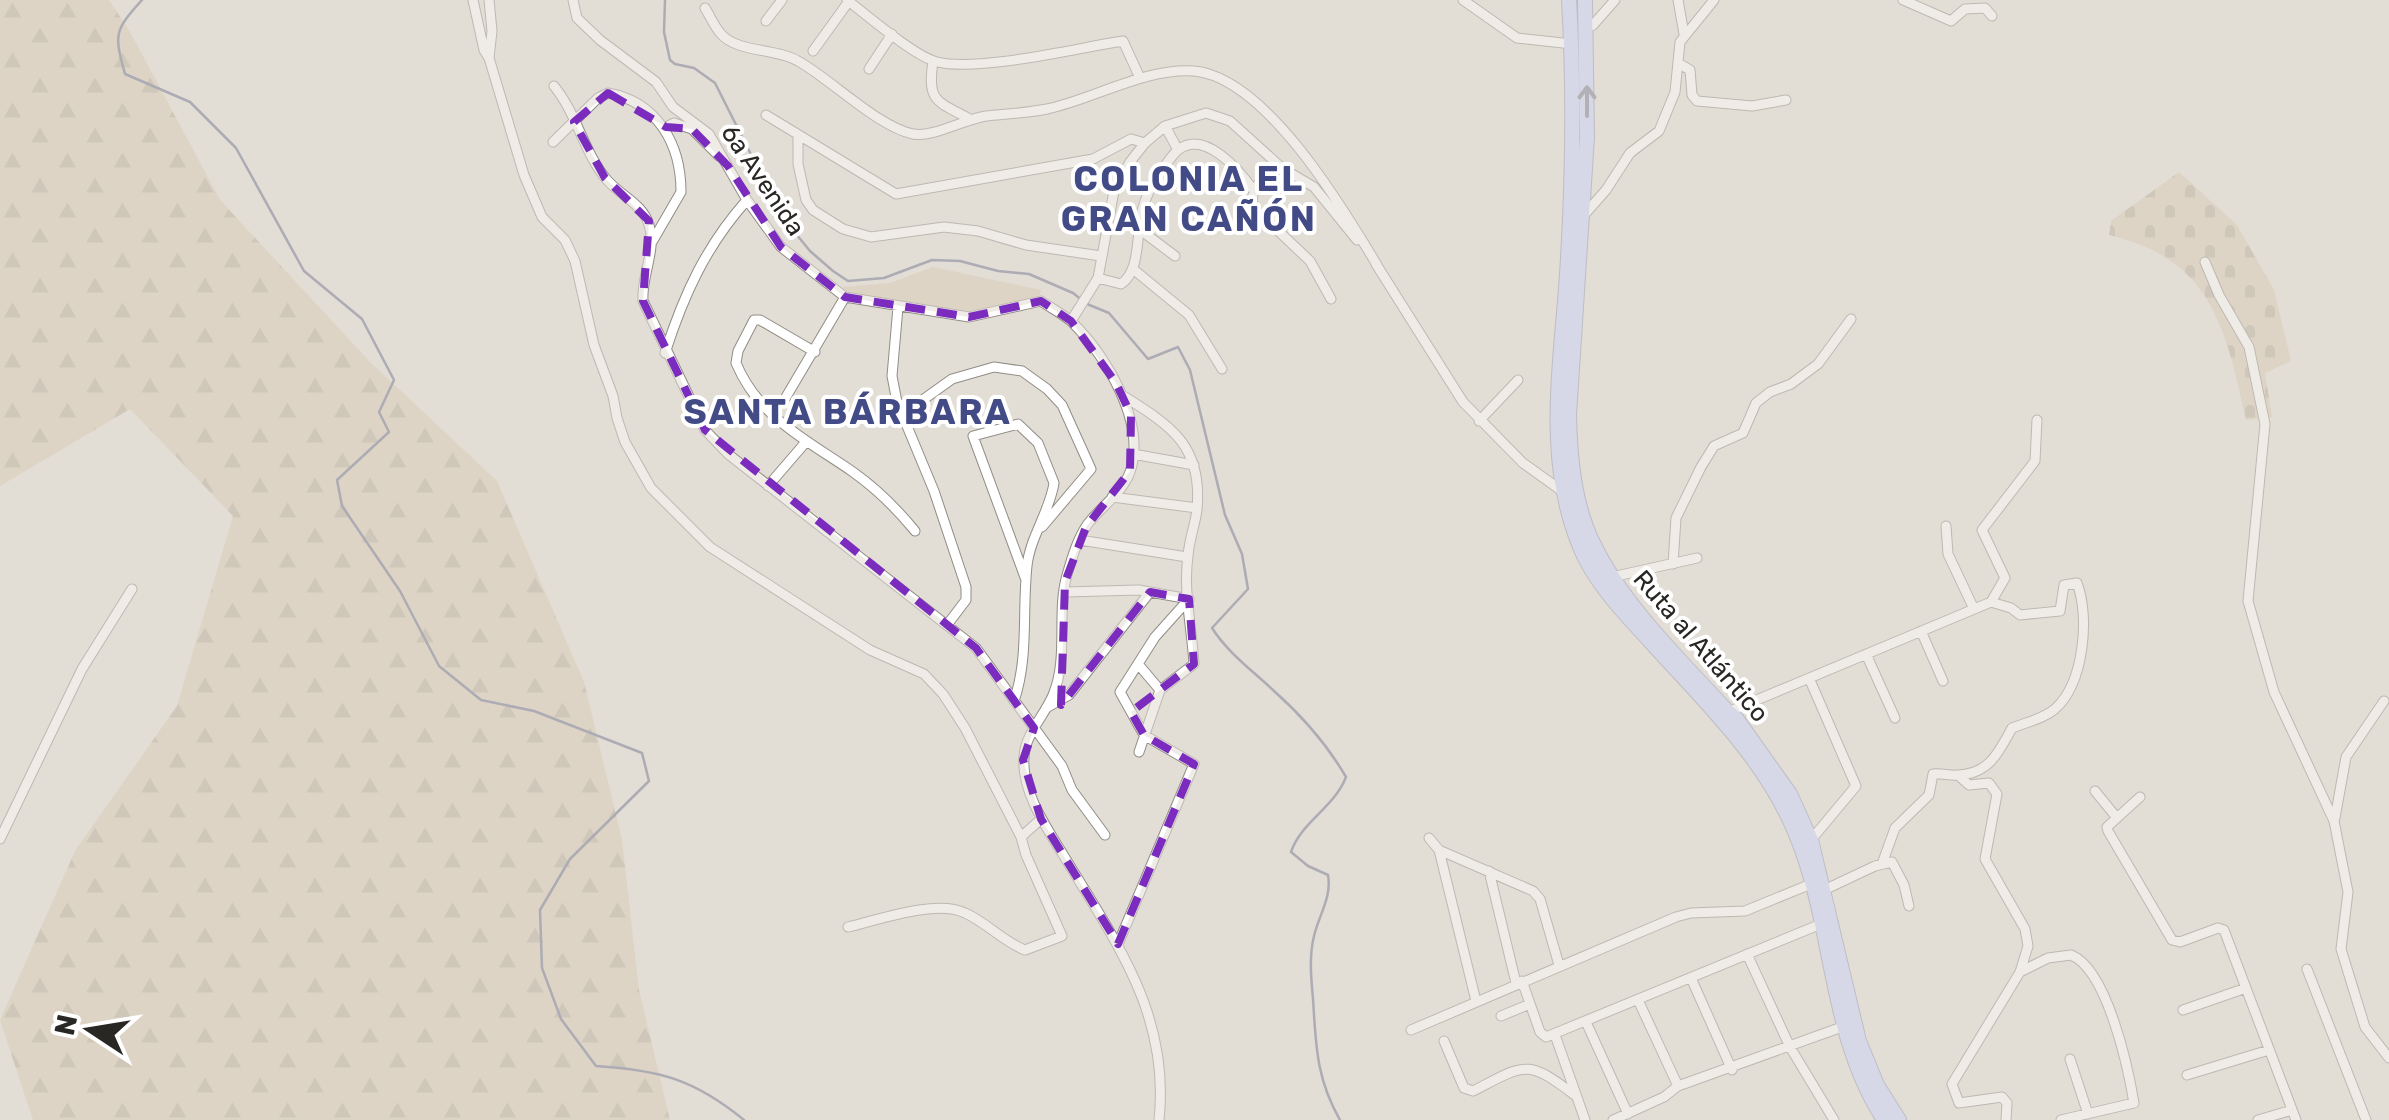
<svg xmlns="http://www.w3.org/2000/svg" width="2389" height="1120" font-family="Rubik,sans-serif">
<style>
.green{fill:#d8cab1}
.forest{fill:url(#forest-firs)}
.cemetery{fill:url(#cemetery-stones)}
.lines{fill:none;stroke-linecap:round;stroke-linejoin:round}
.stream{stroke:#6d728d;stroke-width:2.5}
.minor-casing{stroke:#918d86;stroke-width:11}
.highway-casing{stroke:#9297b0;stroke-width:16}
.minor{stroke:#fff;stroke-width:9}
.highway{stroke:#cad3fc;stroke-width:14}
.oneway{stroke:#7a7d90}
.marked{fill:none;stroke:#7b2cbf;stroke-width:8;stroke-dasharray:20 12;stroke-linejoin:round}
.labels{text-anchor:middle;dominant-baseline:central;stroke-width:8;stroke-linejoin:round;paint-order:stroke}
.street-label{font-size:25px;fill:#292724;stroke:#fff}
.district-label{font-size:35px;font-weight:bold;letter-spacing:2.5px;fill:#434b87;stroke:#fff}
</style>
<defs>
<pattern id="forest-firs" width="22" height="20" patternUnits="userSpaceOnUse" patternTransform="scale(2.5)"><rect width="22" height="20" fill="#d8cab1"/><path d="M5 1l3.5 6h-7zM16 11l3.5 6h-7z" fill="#b9ae98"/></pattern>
<pattern id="cemetery-stones" width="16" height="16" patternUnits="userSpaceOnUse" patternTransform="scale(2.5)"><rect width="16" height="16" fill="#d8cab1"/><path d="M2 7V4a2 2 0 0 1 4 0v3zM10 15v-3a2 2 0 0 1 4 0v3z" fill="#b9ae98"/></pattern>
</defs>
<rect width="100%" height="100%" fill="#e2ddd5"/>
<path class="green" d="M 933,267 L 1041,290 L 1039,297 L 968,316 L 843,292 L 843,287 L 890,283 Z"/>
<path class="forest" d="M 0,0 L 109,0 L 129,30 L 220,200 L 370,362 L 497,481 L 584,682 L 622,840 L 639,990 L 670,1120 L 33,1120 L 0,1020 L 75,851 L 177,706 L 233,516 L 130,409 L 0,486 Z"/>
<path class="cemetery" d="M 2179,172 L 2237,225 L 2274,290 L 2291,361 L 2265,373 L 2272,417 L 2246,420 C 2226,329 2212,259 2109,235 L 2111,221 Z"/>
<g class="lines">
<path class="stream" d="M 142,0 C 114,31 114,34 125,74 L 190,102 L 236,148 L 304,271 L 362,319 L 394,380 L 379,412 L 389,432 L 337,480 L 342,506 L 400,591 L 439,666 L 481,700 L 534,711 L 642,753 L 649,781 L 570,859 L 540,910 L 542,968 L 561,1019 L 596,1066 C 659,1070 694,1079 744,1120
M 665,0 L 664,32 L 670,60 L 675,64 L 694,68 L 715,83 L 783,218 L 810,251 L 833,271 L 848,281 L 884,278 L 932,260 L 960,261 L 998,271 L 1029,274 L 1073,293 L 1087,304 L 1109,313 L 1148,359 L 1178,347 L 1190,370 L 1225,515 L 1242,554 L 1248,589 L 1212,628 C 1228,653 1253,671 1274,691 C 1301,715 1328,746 1346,777 C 1334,808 1301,822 1291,852 L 1308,866 L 1328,875 C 1332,897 1319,915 1314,936 C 1309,956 1311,978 1313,999 C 1316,1045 1316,1078 1340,1120"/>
<defs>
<path id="minor" d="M 473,0 L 484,50 L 489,58
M 489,0 L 492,31 L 489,58 L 524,175 L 542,217 L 565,240 L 575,261 L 594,345 L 613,396 L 617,418 L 625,442 L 651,488 L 710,547 L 870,650 L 924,674 L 943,694 L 965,728 L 1021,837 L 1026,855 L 1062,936 L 1025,950 C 1002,941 986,922 965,913 C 936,899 878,920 848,927
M 573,0 L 577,18 L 600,40 L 656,82 L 673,107 L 709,134 L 747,200 L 781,247 L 845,297 L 969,317 L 1041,301 C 1051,308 1063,314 1072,322 C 1106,356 1147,423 1130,472 C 1122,494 1100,507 1087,525 C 1077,540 1072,558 1067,575 C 1056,613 1069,657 1053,695 C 1045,715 1025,734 1024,757 C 1021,793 1049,831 1067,861 C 1118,945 1170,1017 1159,1120
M 847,0 C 868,16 914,56 937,62 C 979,72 1077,48 1123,41 L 1140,78
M 1463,0 L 1517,38 L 1572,44
M 1678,0 L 1684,34
M 1903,0 L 1951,21 L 1965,9 L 1985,8 L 1992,16
M 705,8 C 710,16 714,26 721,34 C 738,53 776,48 798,61 C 832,80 878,127 913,134 C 932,138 965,119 986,116 C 1006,114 1027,113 1047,109 C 1091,100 1147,67 1194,71 C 1265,77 1343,208 1377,265
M 766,21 L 782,0
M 1586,28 L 1593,25 L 1615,0
M 813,51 L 849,1
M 933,61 C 927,101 936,101 968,118
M 1678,63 L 1690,70 L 1692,95 L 1697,101 L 1752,106 L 1786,100
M 869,69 L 892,34
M 554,86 C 577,114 584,153 607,180 C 621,196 643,204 649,225 C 657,250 641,276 643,301 L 705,430 L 728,454 L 976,648 L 1062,766 L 1072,790 L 1105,835
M 766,115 L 896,194 L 1093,159 L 1131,139 L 1145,143
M 1165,126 L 1178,150
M 666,127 L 674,123 L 692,129 L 719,156
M 798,138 L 798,164 L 806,200 L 813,210 L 843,229 L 871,237 L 944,227 L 978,231 L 1026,245 L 1101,256
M 553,142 L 598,98 L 608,93 C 658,102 681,145 681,192 L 652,242
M 1282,168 C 1265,174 1249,187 1253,207 L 1310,261 L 1331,299
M 1584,215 L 1606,190 L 1630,153 L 1659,131 L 1675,92 L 1680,42 L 1714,0
M 1139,229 L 1175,256
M 2205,262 L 2219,295 L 2249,347 L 2265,424 L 2248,601 L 2274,692 L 2334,821 L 2348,892 L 2341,949 L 2365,1027 L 2389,1058
M 1376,264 L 1463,402 L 1523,463 L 1562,491
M 1133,269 L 1189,315 L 1222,369
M 1098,278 L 1121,284 C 1141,271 1136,233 1142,211 C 1146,195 1153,182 1163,169 C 1167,163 1172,155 1178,150 C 1205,129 1240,171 1254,191
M 898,307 L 892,376 L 897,402 L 934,491 L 966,587 L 966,600 L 947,625
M 1071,321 L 1098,278 L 1114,191 L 1130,162 L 1145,143 L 1165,126 L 1206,113 L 1230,121 L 1282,168 L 1314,187 L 1357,240
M 815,352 L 760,320 L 754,320 L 738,351 L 736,363 C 759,418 807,440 853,472 C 877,489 897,509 915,531
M 665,353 C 684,294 706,246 747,200
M 1122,395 C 1171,426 1203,445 1197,510 C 1195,525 1189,540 1188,556 C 1183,591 1192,629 1194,664 L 1160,690 L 1139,752
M 786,397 L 845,297
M 924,399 L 952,379 L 994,367 L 1022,371 L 1047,389 L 1062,405 L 1091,469 L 1042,527
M 1479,421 L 1518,380
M 1133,454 L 1194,465
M 768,486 L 805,443
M 1112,497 L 1197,508
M 1946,526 L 1948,554 L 1974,609
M 1080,540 L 1187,557
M 1673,564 L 1676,518 L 1701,467 L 1714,446 L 1743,433 L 1756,403 L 1770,392 L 1791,384 L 1818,364 L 1851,319
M 1612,577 L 1697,558
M 1065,592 L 1139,590 L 1189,599 L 1155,637 L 1120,692 L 1144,735 L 1194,764 L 1118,944
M 1991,602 L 2005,578 L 1982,530 L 2035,461 L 2037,420
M 1921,631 L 1943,681
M 1866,654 L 1895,718
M 1138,664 L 1160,690
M 1809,678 L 1856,786 L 1811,840
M 1014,701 C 1029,657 1022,612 1027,566 C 1030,537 1050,511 1054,483 L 1038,443 L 1018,424 L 973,436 L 1026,580
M 1046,708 L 1069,695 L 1150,592
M 1728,712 L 1991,602 L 2011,608 L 2020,615 L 2060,611 L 2064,585 L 2077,583 C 2090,617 2084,683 2055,709 C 2043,719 2027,722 2012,728 C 1999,751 1990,774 1958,775 C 1950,776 1942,773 1933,774 L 1929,795 L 1895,828 L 1882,864
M 1959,776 L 1969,785 L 1989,783 L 1997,794 L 1985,859 L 2025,929 L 2028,946 L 2020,972
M 2095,791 L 2117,818
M 2140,797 L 2107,827 L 2108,831 L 2172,940 L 2180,942 L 2218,928 L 2224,930 L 2296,1120
M 2335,818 L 2346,757 L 2384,701
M 1021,837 L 1041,819
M 1429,838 L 1439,850 L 1476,1001
M 0,839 L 82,669 L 132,589
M 1439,850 L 1533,891 L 1540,899 L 1559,965
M 1489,871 L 1516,983
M 1824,890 L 1875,866 L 1892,862 L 1904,885 L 1909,906
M 1747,954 L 1790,1047 L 1834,1120
M 2307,969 L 2366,1120
M 1691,978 L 1732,1070
M 1522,981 L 1540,1032 L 1546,1037 L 1821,924
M 1638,1000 L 1678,1086
M 2183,1010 L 2246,988
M 1501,1016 L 1530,1004
M 1586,1022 L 1628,1114
M 1411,1030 L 1676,917 L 1691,913 L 1745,911 L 1811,884
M 1555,1035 L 1585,1120
M 1444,1041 L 1464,1088 L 1473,1091 C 1526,1064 1526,1058 1576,1096
M 2070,1059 L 2088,1114
M 2187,1075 L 2269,1050
M 1613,1120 L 1664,1097 L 1678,1086 L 1842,1027
M 2006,1120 L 2007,1103 L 2002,1097 L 1959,1103 L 1952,1084 L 2020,972 L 2048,958 L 2071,955 C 2107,969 2128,1067 2134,1103 L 2061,1120
M 2258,1120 L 2292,1110"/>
<path id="highway" d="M 1569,0 C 1574,86 1573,172 1568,258 C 1563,358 1540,461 1584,556 C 1599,587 1626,615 1649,640 C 1703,700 1764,757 1795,832 C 1835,926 1827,1032 1884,1120
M 1585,0 L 1587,137 L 1569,415 C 1570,459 1574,504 1593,543 C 1624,607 1681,660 1728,712 L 1736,718 L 1790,794 L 1811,840 L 1859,1041 L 1877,1085 L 1899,1120"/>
</defs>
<use href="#minor" class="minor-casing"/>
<use href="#highway" class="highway-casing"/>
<use href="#minor" class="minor"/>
<use href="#highway" class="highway"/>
</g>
<defs><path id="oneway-shaft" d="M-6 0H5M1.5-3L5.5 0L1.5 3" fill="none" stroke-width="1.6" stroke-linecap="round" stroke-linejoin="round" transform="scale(2.5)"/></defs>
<use class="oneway" href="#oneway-shaft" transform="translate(1587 101) rotate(-90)"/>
<path d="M0 0H2389V1120H0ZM 608,93 L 666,127 L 692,129 L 728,166 L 781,247 L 845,297 L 969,317 L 1041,301 L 1071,321 L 1116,383 L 1131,415 L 1130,471 L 1086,527 L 1065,582 L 1061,705 L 1150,592 L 1189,599 L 1194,664 L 1131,712 L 1144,735 L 1194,764 L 1118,944 L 1041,819 L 1023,760 L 1034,728 L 976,648 L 705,430 L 643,301 L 649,221 L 605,178 L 574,122 Z" fill="#e2ddd5" fill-opacity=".55" fill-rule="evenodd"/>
<path class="marked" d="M 608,93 L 666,127 L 692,129 L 728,166 L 781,247 L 845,297 L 969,317 L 1041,301 L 1071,321 L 1116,383 L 1131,415 L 1130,471 L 1086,527 L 1065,582 L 1061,705 L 1150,592 L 1189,599 L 1194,664 L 1131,712 L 1144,735 L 1194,764 L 1118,944 L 1041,819 L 1023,760 L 1034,728 L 976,648 L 705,430 L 643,301 L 649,221 L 605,178 L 574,122 Z"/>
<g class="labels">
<g class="street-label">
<text transform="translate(763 180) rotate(56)">6a Avenida</text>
<text transform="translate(1701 646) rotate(49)">Ruta al Atlántico</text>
</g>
<g class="district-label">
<text x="1189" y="179">COLONIA EL<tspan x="1189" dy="40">GRAN CAÑÓN</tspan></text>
<text x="848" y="412">SANTA BÁRBARA</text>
</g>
</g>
<g transform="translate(90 1030) rotate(282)" stroke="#ffffff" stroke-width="8" paint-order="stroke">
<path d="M0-8L18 38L0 25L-18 38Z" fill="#292724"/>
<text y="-15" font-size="28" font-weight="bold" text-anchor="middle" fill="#292724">N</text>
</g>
</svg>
